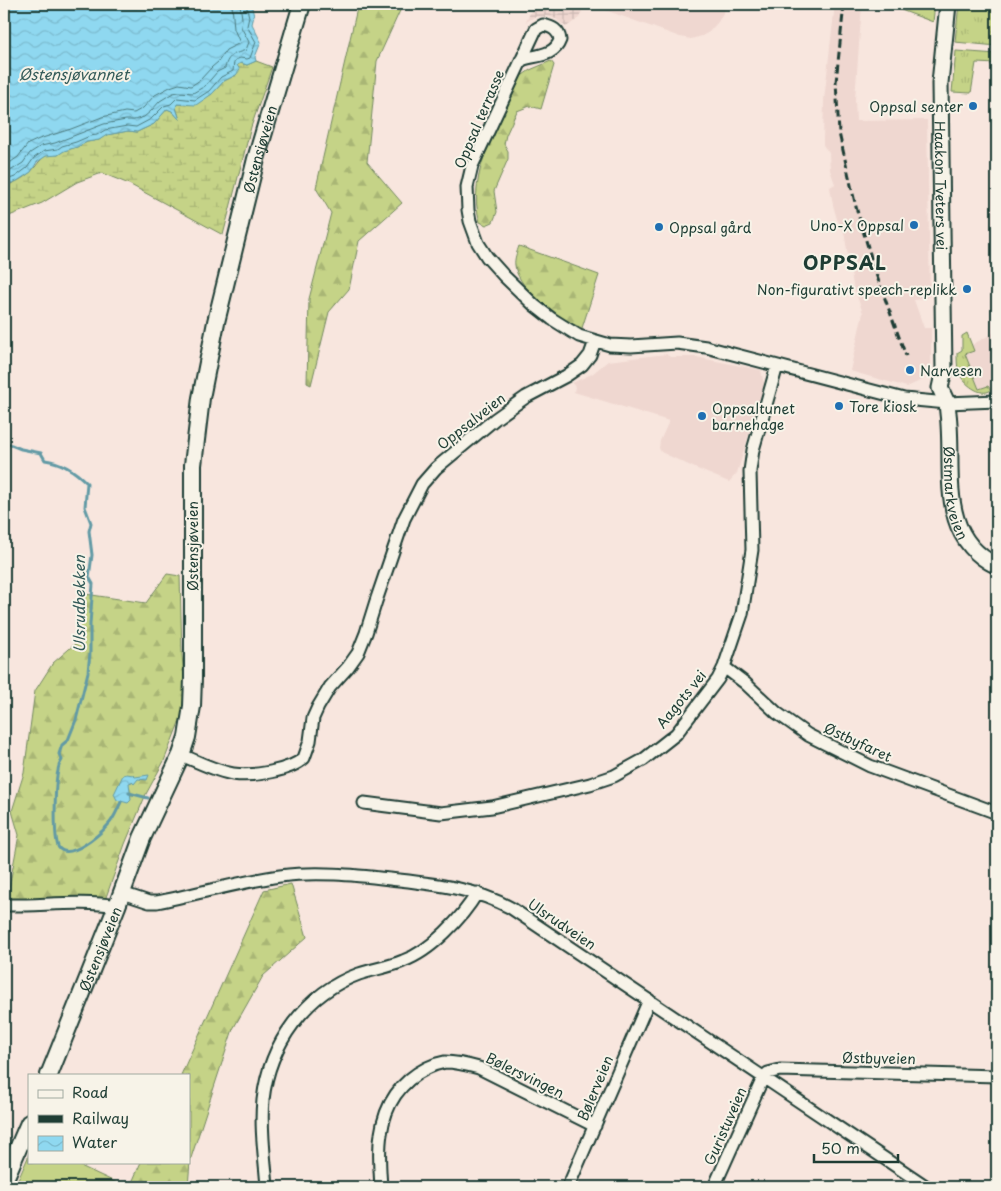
<svg xmlns="http://www.w3.org/2000/svg" width="1001" height="1191" font-family="'Playpen Sans',sans-serif">
<style>
.built{fill:#efd7d0}
.industrial{fill:url(#industrial-grid)}
.grass{fill:url(#grass-tufts);stroke:#72885e}
.forest{fill:url(#forest-firs);stroke:#72885e}
.wetland{fill:url(#wetland-marsh);stroke:#72885e}
.park{fill:#c5d387;stroke:#72885e}
.water{fill:url(#water-waves);stroke:#629aa5}
.lines{fill:none;stroke-linecap:round;stroke-linejoin:round}
.shore{stroke:#4c7b7f;stroke-width:1}
.stream{stroke:#629aa5;stroke-width:3}
.minor-casing{stroke:#1f3d34;stroke-width:15}
.tertiary-casing{stroke:#1f3d34;stroke-width:19}
.secondary-casing{stroke:#1f3d34;stroke-width:20}
.minor{stroke:#f7f3e8;stroke-width:11}
.tertiary{stroke:#f7f3e8;stroke-width:15}
.secondary{stroke:#f7f3e8;stroke-width:16}
.rail{stroke:#1f3d34;stroke-width:3;stroke-dasharray:8 4;stroke-linecap:butt}
.poi-dot{fill:#1f6fb2;stroke:#f7f3e8;stroke-width:2}
.labels{text-anchor:middle;dominant-baseline:central;stroke-width:4;stroke-linejoin:round;paint-order:stroke}
.poi-label{font-size:14px;fill:#1f3d34;stroke:#f7f3e8;text-anchor:start}
.street-label{font-size:14px;fill:#1f3d34;stroke:#f7f3e8}
.water-label{font-size:15px;font-style:italic;fill:#355c5a;stroke:#f7f3e8}
.district-label{font-size:19px;font-weight:bold;letter-spacing:1px;fill:#1f3d34;stroke:#f7f3e8}
</style>
<defs>
<pattern id="industrial-grid" width="8" height="8" patternUnits="userSpaceOnUse" patternTransform="scale(1.25)"><rect width="8" height="8" fill="#efd7d0"/><path d="M0 4h8M4 0v8" fill="none" stroke="#ccb9b3"/></pattern>
<pattern id="grass-tufts" width="24" height="20" patternUnits="userSpaceOnUse" patternTransform="scale(1.25)"><rect width="24" height="20" fill="#c5d387"/><path d="M3 7l-1-3M5 7V3M7 7l1-3M15 17l-1-3M17 17v-4M19 17l1-3" fill="none" stroke="#a9b675"/></pattern>
<pattern id="forest-firs" width="22" height="20" patternUnits="userSpaceOnUse" patternTransform="scale(1.25)"><rect width="22" height="20" fill="#c5d387"/><path d="M5 1l3.5 6h-7zM16 11l3.5 6h-7z" fill="#a9b675"/></pattern>
<pattern id="wetland-marsh" width="20" height="14" patternUnits="userSpaceOnUse" patternTransform="scale(1.25)"><rect width="20" height="14" fill="#c5d387"/><path d="M1 5h8M5 5V1M11 12h8M15 12V8" fill="none" stroke="#a9b675"/></pattern>
<pattern id="water-waves" width="16" height="10" patternUnits="userSpaceOnUse" patternTransform="scale(1.25)"><rect width="16" height="10" fill="#8fd8f0"/><path d="M0 5q4-4 8 0t8 0" fill="none" stroke="#7bbace"/></pattern>
</defs>
<rect width="100%" height="100%" fill="#f8e6de"/>
<filter id="ink" filterUnits="userSpaceOnUse"><feTurbulence type="fractalNoise" baseFrequency=".02" numOctaves="2"/><feDisplacementMap in="SourceGraphic" scale="10" xChannelSelector="R" yChannelSelector="G"/><feConvolveMatrix kernelMatrix="1 2 1 2 8 2 1 2 1" color-interpolation-filters="sRGB"/></filter>
<g filter="url(#ink)">
<path class="built" d="M 594,4 L 728,4 L 718,22 L 709,32 L 702,36 L 691,39 L 680,37 L 605,10 L 594,6 Z
M 835,4 L 862,4 L 855,99 L 856,121 L 927,120 L 930,295 L 928,298 L 914,300 L 924,328 L 931,328 L 931,364 L 929,372 L 924,379 L 907,387 L 850,371 L 863,313 L 853,285 L 844,232 L 837,219 L 833,205 L 830,187 L 835,184 L 830,170 L 829,153 L 823,145 L 823,140 L 824,100 Z
M 997,331 L 997,391 L 984,392 L 967,383 L 960,374 L 957,353 Z
M 666,354 L 670,357 L 696,357 L 761,370 L 764,384 L 737,473 L 729,482 L 695,468 L 661,452 L 659,448 L 660,441 L 669,421 L 574,392 L 575,387 L 572,383 L 592,374 L 608,361 Z"/>
<path class="industrial" d="M 534,4 L 585,4 L 579,18 L 566,27 L 556,19 L 546,16 L 534,17 L 526,22 Z"/>
<path class="grass" d="M 885,4 L 935,4 L 933,22 Z
M 959,4 L 997,4 L 997,46 L 955,42 Z
M 956,51 L 997,54 L 997,64 L 976,63 L 971,93 L 952,92 Z
M 967,333 L 974,351 L 965,354 L 979,389 L 988,386 L 991,390 C 981,398 963,383 959,373 C 957,367 957,359 957,353 L 962,350 L 962,336 Z"/>
<path class="forest" d="M 358,4 L 403,4 L 377,61 L 367,162 L 402,203 L 359,241 L 349,289 L 329,312 L 311,385 L 307,383 L 309,299 L 331,213 L 316,188 Z
M 551,61 L 554,65 L 541,109 L 530,106 L 517,111 L 506,135 L 504,144 L 508,151 L 508,159 L 494,191 L 497,212 L 493,222 L 486,225 L 480,222 C 465,175 501,119 520,77 L 530,70 Z
M 519,246 L 599,275 L 582,328 C 576,325 570,323 564,320 C 549,312 516,284 515,265 C 514,259 517,252 519,246 Z
M 167,574 L 180,576 L 182,655 L 185,691 L 185,707 L 164,761 L 146,794 L 125,844 L 105,900 L 6,904 L 19,835 L 12,811 L 24,773 L 35,691 L 53,663 L 76,643 L 85,594 L 146,603 Z
M 291,884 L 307,937 L 263,976 L 233,1029 L 190,1161 L 188,1187 L 130,1187 L 141,1162 L 189,1162 L 189,1075 L 181,1075 L 264,890 Z"/>
<path class="wetland" d="M 256,61 L 272,67 L 251,127 L 223,235 L 129,184 L 102,173 L 77,182 L 42,203 L 4,218 L 4,186 C 14,184 28,176 35,167 C 42,158 45,153 58,155 L 63,151 L 77,147 L 87,142 L 99,140 L 106,135 L 128,131 L 137,132 L 154,124 L 167,109 L 172,111 L 180,120 L 176,107 L 177,104 L 186,105 L 212,94 L 224,81 L 236,75 L 237,65 L 240,63 L 247,65 Z"/>
<path class="park" d="M 29,1155 L 29,1162 L 72,1162 L 117,1183 L 117,1187 L 15,1187 Z"/>
<path class="water" d="M 4,4 L 251,4 L 254,16 L 252,24 L 261,42 L 255,57 L 256,61 L 247,65 L 241,63 L 237,65 L 240,70 L 236,75 L 224,81 L 212,94 L 196,105 L 177,104 L 176,108 L 180,120 L 172,111 L 167,109 L 154,124 L 137,132 L 128,131 L 107,135 L 99,140 L 87,142 L 77,147 L 64,151 L 58,155 L 46,156 L 37,162 L 31,172 L 17,181 L 4,186 Z
M 127,774 L 133,775 L 135,777 L 149,775 L 147,780 L 138,779 L 134,784 L 132,782 L 129,783 L 131,800 L 128,803 L 117,800 L 114,794 L 123,775 Z"/>
<g class="lines">
<path class="shore" d="M 4,167 L 18,157 L 28,144 L 39,139 L 71,129 L 102,117 L 125,112 L 134,113 L 143,108 L 155,95 L 170,87 L 179,84 L 191,86 L 200,80 L 212,67 L 218,62 L 226,50 L 240,43 L 234,29 L 232,4
M 4,175 L 23,163 L 30,153 L 41,146 L 55,143 L 104,124 L 126,120 L 134,120 L 144,117 L 151,111 L 160,101 L 173,93 L 179,92 L 193,93 L 205,86 L 217,72 L 225,68 C 228,54 235,54 246,50 L 249,42 L 241,27 L 242,18 L 240,4
M 4,181 L 15,177 L 27,168 L 34,158 L 44,151 L 58,149 L 62,146 L 76,142 L 90,136 L 97,135 L 105,130 L 127,126 L 136,127 L 151,119 L 164,106 L 171,104 L 177,98 L 195,100 L 209,91 L 221,77 L 233,71 C 234,65 232,61 240,58 L 247,59 L 250,58 L 256,42 L 247,26 L 249,17 L 246,4"/>
<path class="stream" d="M 4,442 L 21,449 L 41,453 L 45,460 C 61,462 76,472 87,483 L 85,507 L 91,523 L 89,531 L 92,555 L 89,577 L 93,584 L 90,624 L 90,653 L 88,672 L 76,720 L 68,740 L 62,745 L 59,754 L 62,760 C 60,763 58,767 58,771 C 55,782 53,840 59,848 C 70,861 100,834 108,825 C 114,819 117,810 121,802
M 129,793 L 148,798"/>
<defs>
<path id="minor" d="M 521,60 C 535,55 554,57 560,40 C 559,30 552,27 543,25 L 536,29 L 472,166 L 467,187 L 468,210 L 470,221 L 478,243 L 487,257 L 504,276 L 534,305 L 552,319 L 579,336 L 610,345 L 631,346 L 677,343 L 706,347 L 904,399 L 947,403 L 997,401
M 724,667 L 745,683 L 777,713 L 808,735 L 870,766 L 997,813
M 181,755 C 197,761 215,771 233,774 C 252,777 290,771 304,758 L 310,741 L 313,718 L 318,707 L 330,687 L 348,667 L 358,653 L 366,633 L 376,601 L 404,519 L 422,484 L 436,468 L 495,419 L 526,397 L 566,376 L 582,365 L 590,355 L 595,341
M 364,803 L 441,813 L 492,807 L 590,784 L 614,776 L 643,760 L 676,734 L 718,679 L 724,667 L 742,614 L 752,550 L 750,471 L 753,450 L 777,366
M 122,893 L 149,902 L 157,902 C 198,894 238,882 280,876 C 316,871 354,875 390,879 C 434,884 472,887 511,908 L 927,1187
M 4,905 C 41,906 80,900 117,906
M 267,1187 C 265,1158 260,1129 263,1100 C 269,1044 306,993 359,974 C 374,969 389,967 403,961 C 431,951 462,918 477,893
M 381,1187 C 380,1170 378,1151 381,1134 C 385,1104 401,1081 427,1068 C 433,1065 439,1063 445,1062 C 457,1062 468,1065 479,1068 L 595,1126
M 568,1187 L 649,1000
M 714,1187 L 763,1078 L 768,1073 L 780,1070 L 997,1076"/>
<g id="tertiary">
<path id="s1" d="M 948,4 L 940,83 L 944,370 L 940,388 L 947,403 L 948,413 C 955,468 935,536 997,566"/>
</g>
<g id="secondary">
<path id="s2" d="M 49,1075 L 117,906 L 142,838 L 181,755 L 187,737 L 192,706 L 193,678 L 193,465 L 201,398 L 216,322 L 256,159 L 302,4"/>
<path d="M 4,1181 L 29,1123"/>
</g>
</defs>
<use href="#minor" class="minor-casing"/>
<use href="#tertiary" class="tertiary-casing"/>
<use href="#secondary" class="secondary-casing"/>
<use href="#minor" class="minor"/>
<use href="#tertiary" class="tertiary"/>
<use href="#secondary" class="secondary"/>
<path class="rail" d="M 844,4 L 836,82 L 839,133 L 856,207 L 876,274 L 906,356"/>
</g>
</g>
<g class="poi-dot">
<circle cx="973" cy="106" r="5"/>
<circle cx="914" cy="225" r="5"/>
<circle cx="659" cy="227" r="5"/>
<circle cx="967" cy="289" r="5"/>
<circle cx="910" cy="370" r="5"/>
<circle cx="839" cy="406" r="5"/>
<circle cx="702" cy="416" r="5"/>
</g>
<g class="labels">
<g class="poi-label">
<text x="963" y="106" text-anchor="end">Oppsal senter</text>
<text x="904" y="225" text-anchor="end">Uno-X Oppsal</text>
<text x="669" y="227">Oppsal gård</text>
<text x="957" y="289" text-anchor="end">Non-figurativt speech-replikk</text>
<text x="920" y="370">Narvesen</text>
<text x="849" y="406">Tore kiosk</text>
<text x="712" y="408">Oppsaltunet<tspan x="712" dy="16">barnehage</tspan></text>
</g>
<g class="street-label">
<text transform="translate(479 119) rotate(-67)">Oppsal terrasse</text>
<text stroke="none"><textPath href="#s2" startOffset="961">Østensjøveien</textPath></text>
<text stroke="none"><textPath href="#s1" startOffset="182">Haakon Tveters vei</textPath></text>
<text transform="translate(471 421) rotate(-38)">Oppsalveien</text>
<text stroke="none"><textPath href="#s1" startOffset="492">Østmarkveien</textPath></text>
<text transform="translate(192 546) rotate(-90)">Østensjøveien</text>
<text transform="translate(681 699) rotate(-51)">Aagots vei</text>
<text transform="translate(858 742) rotate(25)">Østbyfaret</text>
<text transform="translate(562 924) rotate(34)">Ulsrudveien</text>
<text stroke="none"><textPath href="#s2" startOffset="136">Østensjøveien</textPath></text>
<text transform="translate(879 1058) rotate(1)">Østbyveien</text>
<text transform="translate(525 1075) rotate(26)">Bølersvingen</text>
<text transform="translate(595 1088) rotate(-67)">Bølerveien</text>
<text transform="translate(725 1126) rotate(-66)">Guristuveien</text>
</g>
<g class="water-label">
<text x="74" y="73">Østensjøvannet</text>
<text transform="translate(78 604) rotate(-90)">Ulsrudbekken</text>
</g>
<g class="district-label">
<text x="845" y="262">OPPSAL</text>
</g>
</g>
<rect width="1001" height="1191" fill="none" stroke="#f7f3e8" stroke-width="20"/>
<rect x="10" y="10" width="981" height="1171" fill="none" stroke="#1f3d34" stroke-width="2" filter="url(#ink)"/>
<rect x="28" y="1074" width="162" height="90" fill="#f7f3e8" stroke="#a1aaa0"/>
<rect x="38" y="1090" width="25" height="8" fill="#f7f3e8" stroke="#a1aaa0"/>
<text x="72" y="1098" font-size="15" fill="#1f3d34">Road</text>
<rect x="38" y="1115" width="25" height="8" fill="#1f3d34" stroke="#a1aaa0"/>
<text x="72" y="1124" font-size="15" fill="#1f3d34">Railway</text>
<rect x="38" y="1136" width="25" height="15" fill="url(#water-waves)" stroke="#a1aaa0"/>
<text x="72" y="1148" font-size="15" fill="#1f3d34">Water</text>
<path d="M814 1154v8h84v-8" fill="none" stroke="#1f3d34" stroke-width="2.5"/>
<text x="821" y="1154" font-size="15" fill="#1f3d34" stroke="#f7f3e8" stroke-width="4" paint-order="stroke">50 m</text>
</svg>
